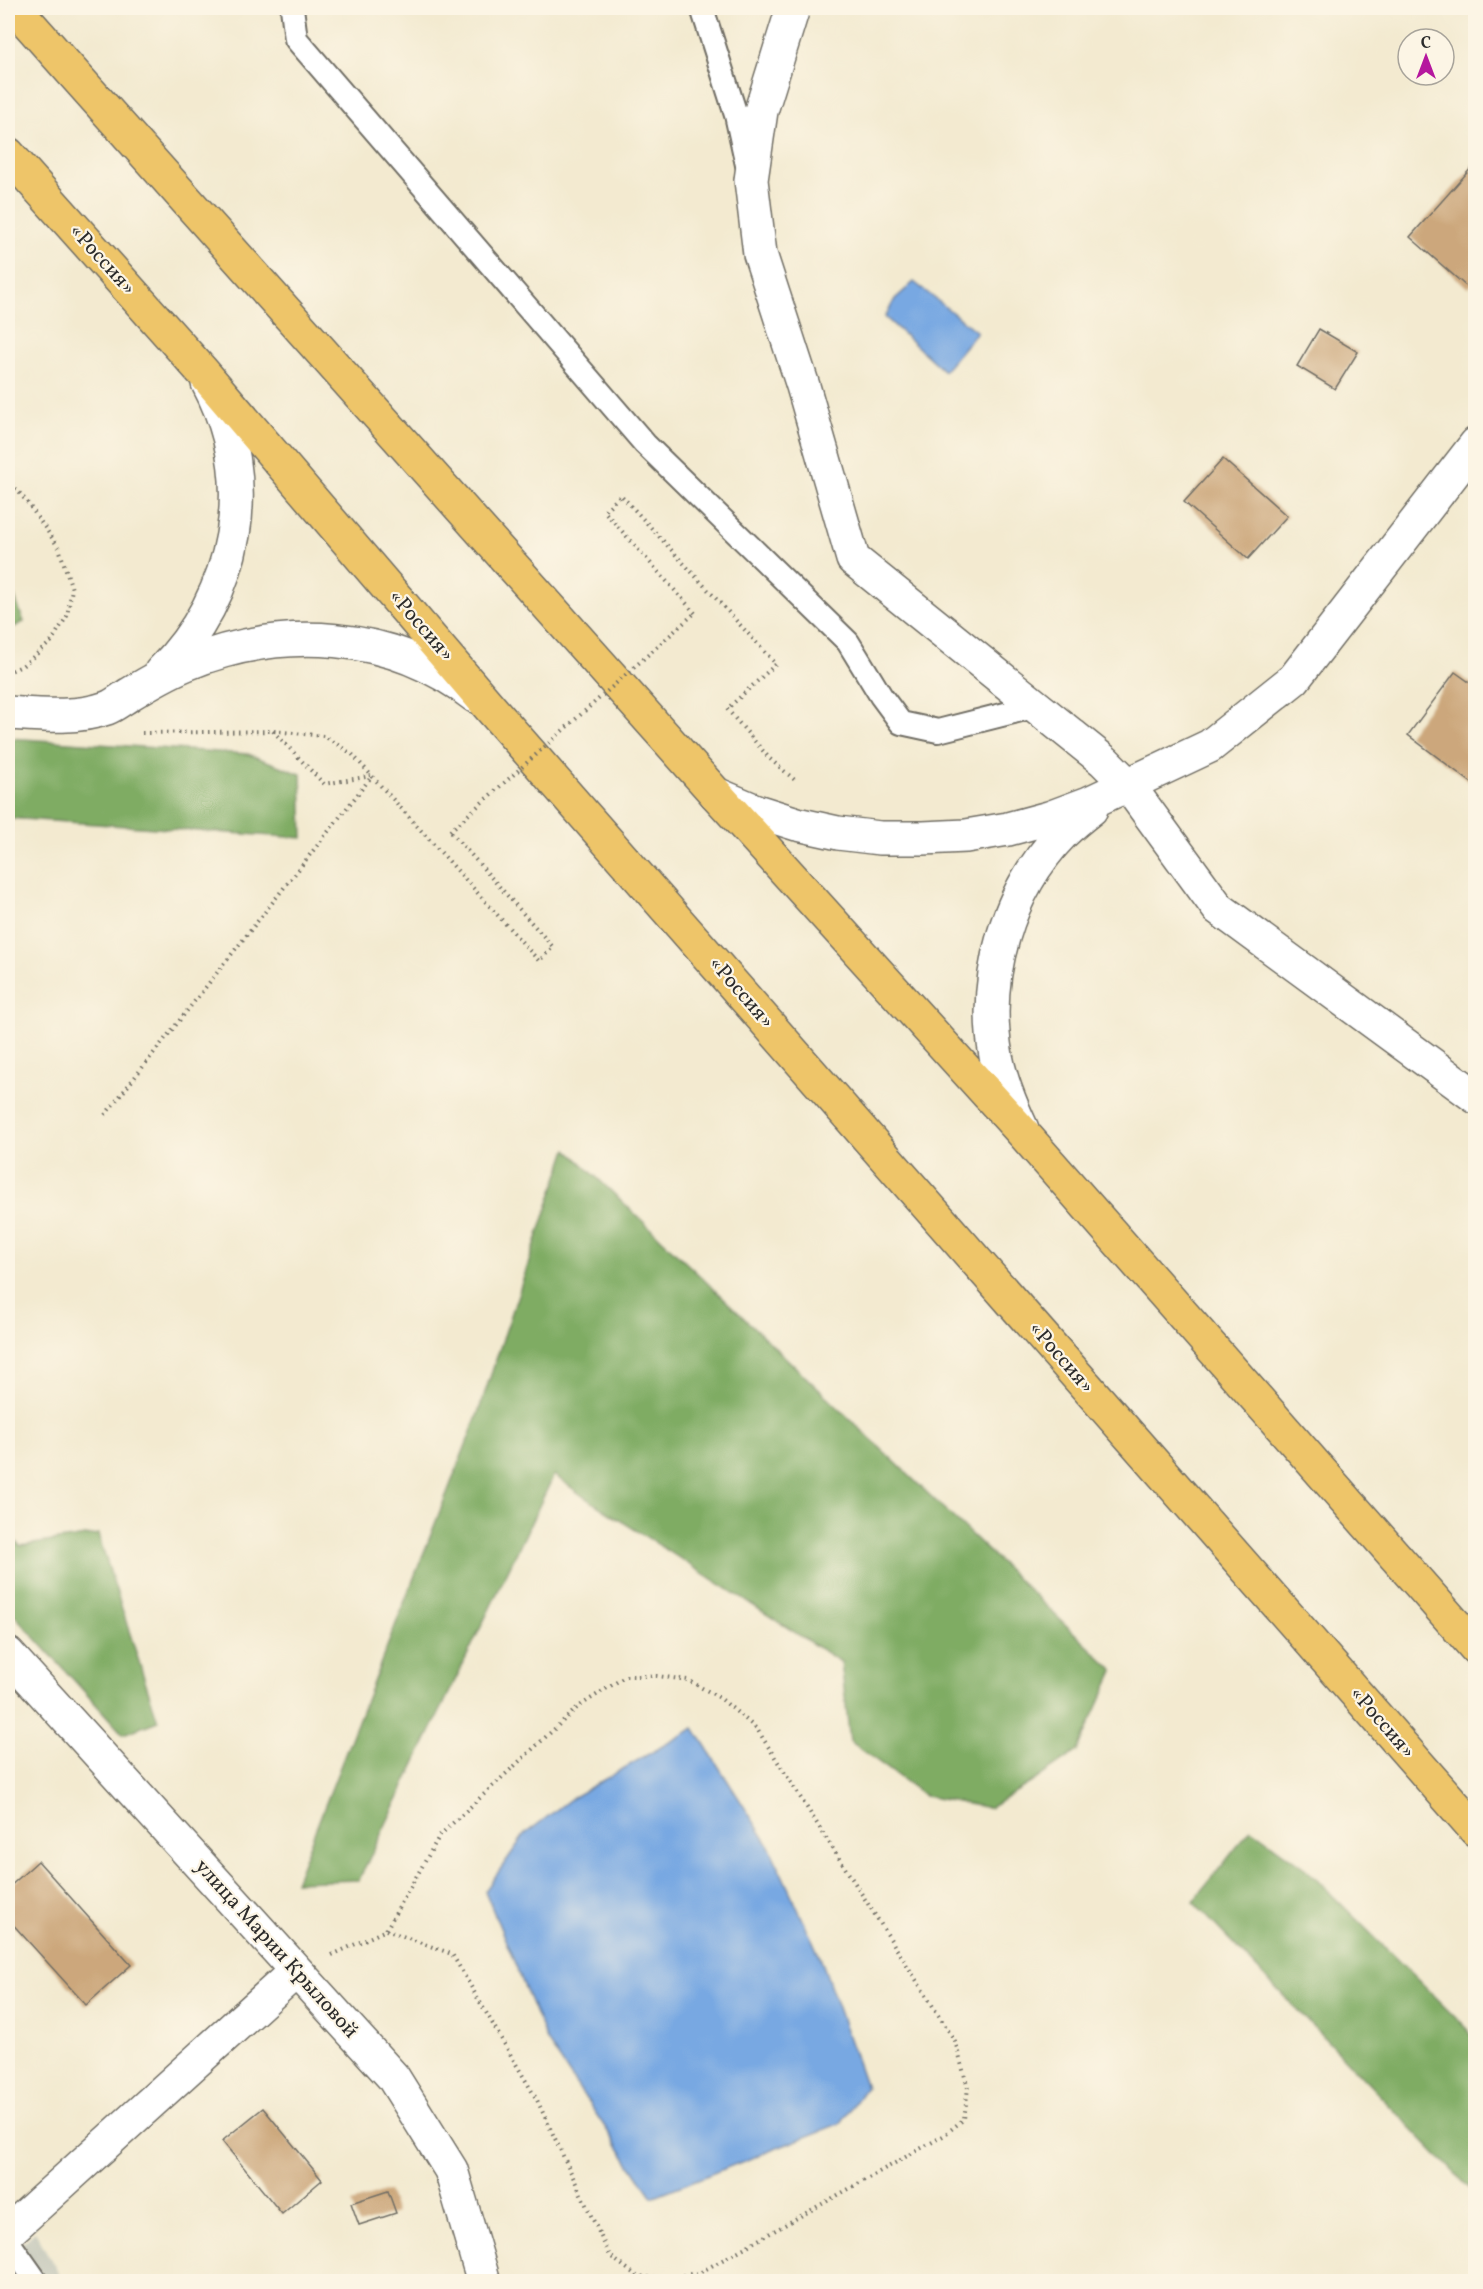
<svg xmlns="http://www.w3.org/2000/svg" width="1483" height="2289" font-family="Vollkorn,serif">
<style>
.industrial{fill:#c2c6b9}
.forest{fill:#7fac64;stroke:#556c48;stroke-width:1.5}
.water{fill:#78a8e2;stroke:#526a86;stroke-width:1.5}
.building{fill:#cca77b}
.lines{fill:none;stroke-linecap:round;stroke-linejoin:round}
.service-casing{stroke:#716e65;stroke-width:26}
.minor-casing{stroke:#716e65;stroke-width:36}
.trunk-casing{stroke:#716e65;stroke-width:36}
.path{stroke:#716e65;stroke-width:4;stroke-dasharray:1.5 4.5;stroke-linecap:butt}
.service{stroke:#fff;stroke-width:22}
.minor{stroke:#fff;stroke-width:33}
.trunk{stroke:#eec569;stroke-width:33}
.path-bridge{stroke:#716e65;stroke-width:4;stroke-dasharray:1.5 4.5;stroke-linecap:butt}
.labels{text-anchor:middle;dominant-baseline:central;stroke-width:4.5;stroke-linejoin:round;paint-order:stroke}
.street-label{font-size:21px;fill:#2b2b2b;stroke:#fcf5e5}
</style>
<rect width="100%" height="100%" fill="#fcf5e5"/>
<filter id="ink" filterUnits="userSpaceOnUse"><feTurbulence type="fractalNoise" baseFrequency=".0167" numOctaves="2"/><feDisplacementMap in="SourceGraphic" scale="12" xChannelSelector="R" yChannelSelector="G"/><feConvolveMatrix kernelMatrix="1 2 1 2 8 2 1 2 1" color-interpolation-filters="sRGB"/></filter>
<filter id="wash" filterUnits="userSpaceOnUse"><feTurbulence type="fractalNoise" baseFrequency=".008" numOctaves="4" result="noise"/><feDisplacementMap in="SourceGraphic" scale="24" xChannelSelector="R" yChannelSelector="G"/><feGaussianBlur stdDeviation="1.35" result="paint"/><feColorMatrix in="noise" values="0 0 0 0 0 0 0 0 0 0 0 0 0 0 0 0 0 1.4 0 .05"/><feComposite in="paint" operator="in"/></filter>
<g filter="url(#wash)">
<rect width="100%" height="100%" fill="#f3ead0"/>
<path class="industrial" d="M 35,2232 L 63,2281 L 8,2281 L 8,2256 Z"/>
<path class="forest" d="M 8,580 L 24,622 L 8,630 Z
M 8,738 L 248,754 L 301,774 L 303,838 L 8,818 Z
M 567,1149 L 1114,1671 L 1077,1751 L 1032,1782 L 989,1808 L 925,1796 L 850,1741 L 841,1662 L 584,1497 L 554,1475 L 359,1880 L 295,1882 L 476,1419 Z
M 8,1533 L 20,1546 L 98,1534 L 158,1721 L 123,1734 L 8,1608 Z
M 1251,1829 L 1306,1869 L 1475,2037 L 1475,2194 L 1193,1902 Z"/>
<path class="water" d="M 914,282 L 977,332 L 944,371 L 885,317 L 895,299 Z
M 694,1728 L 768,1844 L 821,1959 L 866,2087 L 841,2123 L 652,2197 L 547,2041 L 485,1891 L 525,1834 L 572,1798 Z"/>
<g id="blocks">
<path class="building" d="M 1473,166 L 1476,169 L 1476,280 L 1468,288 L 1410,237 Z
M 1319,329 L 1358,352 L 1335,389 L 1297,366 Z
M 1223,459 L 1287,516 L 1248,559 L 1184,502 Z
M 1455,672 L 1476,687 L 1476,780 L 1473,784 L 1408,735 Z
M 38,1861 L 131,1965 L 86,2005 L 8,1919 L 8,1888 Z
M 263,2108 L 322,2180 L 282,2214 L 222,2141 Z
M 388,2191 L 396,2213 L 359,2225 L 351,2203 Z"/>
</g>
</g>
<g filter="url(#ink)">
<use href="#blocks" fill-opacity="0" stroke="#716e65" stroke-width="1.5"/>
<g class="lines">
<defs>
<path id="service" d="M 292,8 L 296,39 L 645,444 L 848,642 L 881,696 L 901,723 L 938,731 L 1037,706
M 702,8 L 736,115 L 747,165
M 8,2241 L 37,2282"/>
<path id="minor" d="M 793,8 L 761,111 L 751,180 L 760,254 L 803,386 L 853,559 L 1104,761 L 1128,785 L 1218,908 L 1476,1097
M 161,672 C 238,595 260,481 208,383
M 8,713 C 39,715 76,719 107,708 C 115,705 123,698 130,694 C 148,683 167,672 186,664 C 282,625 392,630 475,696
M 716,794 L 756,811 L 797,824 L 838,833 L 880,838 L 923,838 L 966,836 L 1008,829 L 1049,818 L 1089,803 L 1210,746 L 1294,679 L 1476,444
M 1022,1129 C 1011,1106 1001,1082 996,1056 C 982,978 1007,890 1063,833 C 1072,824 1082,816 1091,809
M 8,1654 L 393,2077 L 451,2170 L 484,2282
M 8,2232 L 296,1971"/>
<path id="trunk" d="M 15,8 L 716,794 L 1023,1133 L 1476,1648
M 8,154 L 202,371 L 493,711 L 1476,1830"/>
</defs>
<use href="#service" class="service-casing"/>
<use href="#minor" class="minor-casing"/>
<use href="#trunk" class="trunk-casing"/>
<path class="path" d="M 8,479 L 27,502 L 59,548 L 72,589 L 67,616 L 51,642 L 22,666 L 8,672
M 695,613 L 604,511 L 621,495 L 776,664 L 727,709 L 770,759 L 796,781
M 273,731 L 324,784 L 371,776
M 142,733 L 273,731 L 324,736 L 352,754 L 539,961 L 553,947 L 450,831
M 105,1115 L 372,776
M 332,1955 L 386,1930 L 440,1835 L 578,1707 L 626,1676 L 657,1676 L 688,1680 L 720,1698 L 757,1729 L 955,2041 L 968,2088 L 964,2119 L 943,2136 L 701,2272 L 665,2279 L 637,2276 L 610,2256 L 537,2100 L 452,1954 L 386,1930"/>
<use href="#service" class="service"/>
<use href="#minor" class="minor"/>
<use href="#trunk" class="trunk"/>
<path class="path-bridge" d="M 450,831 L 695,613"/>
</g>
</g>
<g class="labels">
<g class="street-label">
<text transform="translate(102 260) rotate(48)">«Россия»</text>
<text transform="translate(421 626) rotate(49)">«Россия»</text>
<text transform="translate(741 993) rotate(49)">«Россия»</text>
<text transform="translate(1061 1358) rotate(49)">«Россия»</text>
<text transform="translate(1382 1723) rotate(49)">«Россия»</text>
<text transform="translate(276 1949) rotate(48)">улица Марии Крыловой</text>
</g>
</g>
<rect width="1483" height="2289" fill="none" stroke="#fcf5e5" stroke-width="30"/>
<g transform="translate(1426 57)"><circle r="28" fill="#fcf5e5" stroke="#a8a49b" stroke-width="1.5"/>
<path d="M0-4.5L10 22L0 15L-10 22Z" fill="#b5179e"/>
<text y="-9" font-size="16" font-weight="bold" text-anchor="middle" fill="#2b2b2b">С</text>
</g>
</svg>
